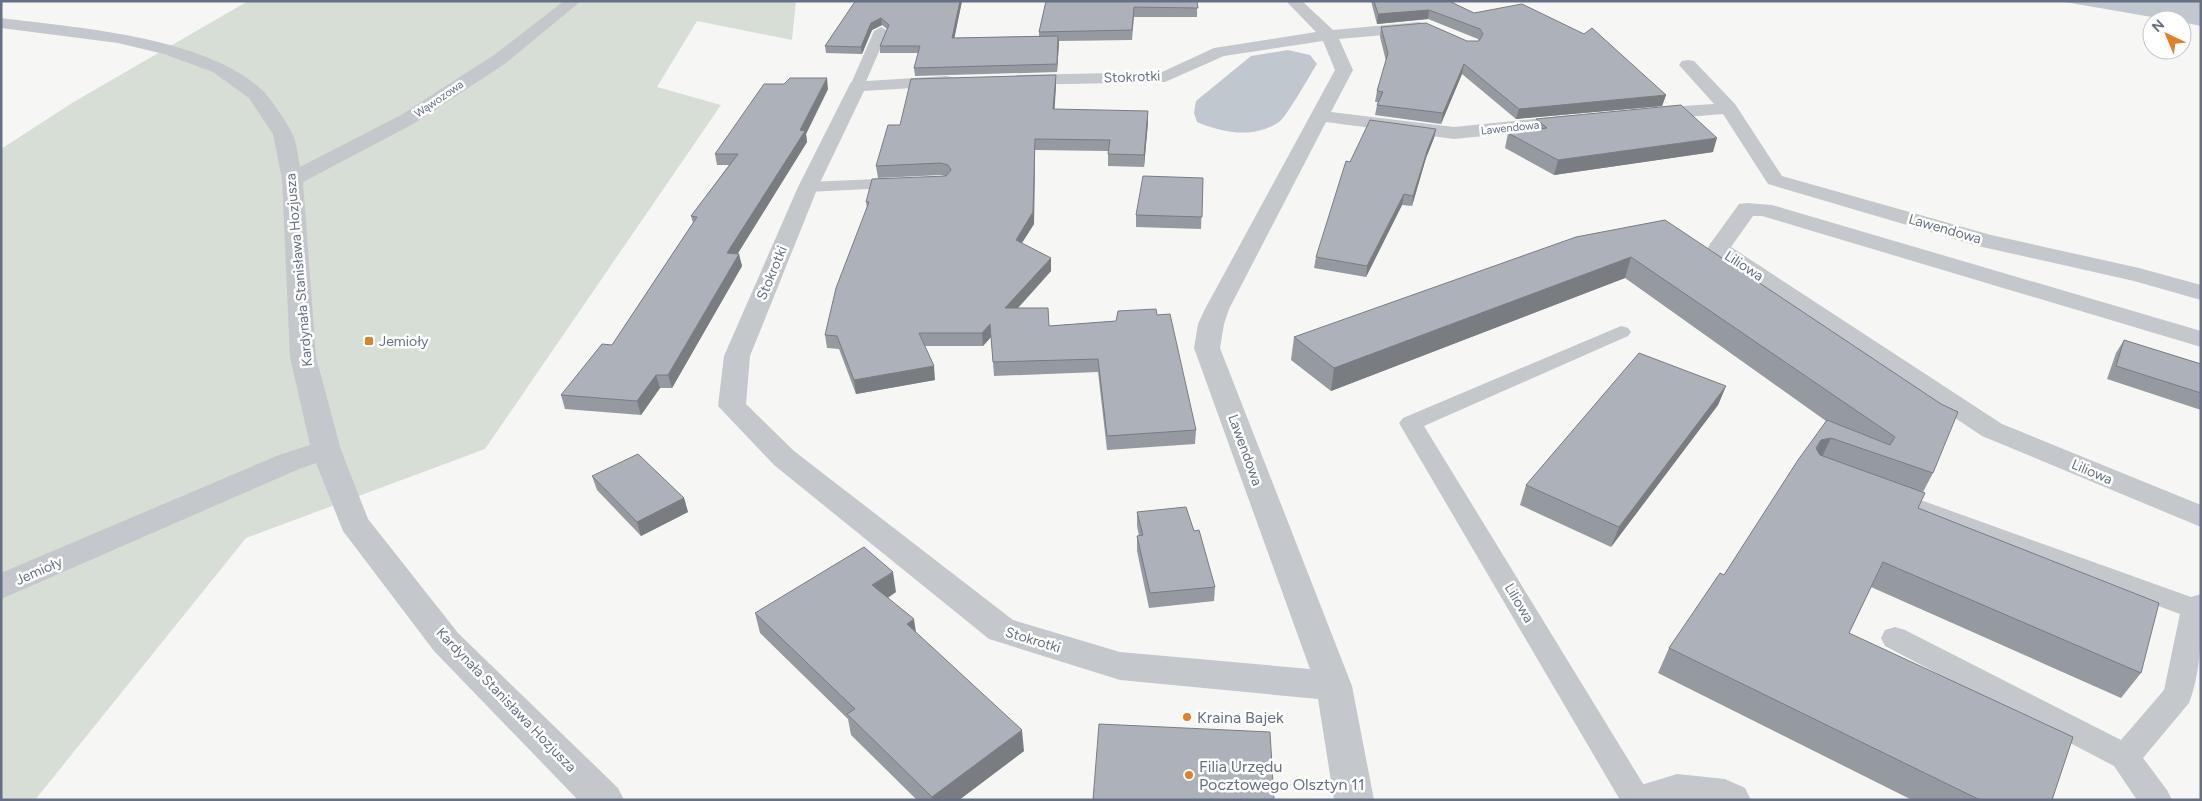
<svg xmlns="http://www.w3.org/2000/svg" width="2202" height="801" font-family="Figtree,sans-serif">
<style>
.green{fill:#d7ded5}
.water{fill:#c1c7ce}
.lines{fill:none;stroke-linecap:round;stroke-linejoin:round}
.lane{fill:#c4c7cb;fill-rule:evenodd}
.street{fill:#c4c7cb;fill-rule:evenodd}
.wall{fill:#9599a0}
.shaded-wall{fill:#797d82}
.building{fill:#adb2ba;stroke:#797d82}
.poi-dot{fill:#e0802b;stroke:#fff;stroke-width:2}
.labels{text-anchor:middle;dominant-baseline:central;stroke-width:5;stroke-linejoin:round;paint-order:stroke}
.far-street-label{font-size:11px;fill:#667085;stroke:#fff}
.street-label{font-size:14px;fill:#667085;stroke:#fff}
.poi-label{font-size:14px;fill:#667085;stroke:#fff;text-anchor:start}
.near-poi-label{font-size:16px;fill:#667085;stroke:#fff;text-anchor:start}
</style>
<rect width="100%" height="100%" fill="#f6f7f4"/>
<path class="green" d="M 248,1 L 796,1 L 792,40 L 697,21 L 657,87 L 721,105 L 485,449 L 246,538 L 35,800 L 1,800 L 1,149 L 72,103 Z"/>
<path class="water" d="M 2059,1 L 2201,1 L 2201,26 L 2182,22 L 2182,20 L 2169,20 Z
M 1288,50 L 1310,55 L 1317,64 C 1311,73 1286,118 1279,122 C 1254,139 1223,133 1197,122 L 1194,113 L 1196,101 L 1251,56 Z"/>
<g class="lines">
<path class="lane" d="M 881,27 L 888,31 L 864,86 L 862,89 L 852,89 L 850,86 L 874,31 Z
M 902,178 L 908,179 L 911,183 L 908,187 L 808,192 L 802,191 L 799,187 L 802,183 L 808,182 Z
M 1621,326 L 1628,328 L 1631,332 L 1628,336 L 1424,426 L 1653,800 L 1620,800 L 1399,423 L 1403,418 Z
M 1890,489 L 2191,597 L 2201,594 C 2201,629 2202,671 2189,703 L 2143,758 L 2167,790 L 2172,800 L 2137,800 L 2114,766 L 1885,646 L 1881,638 L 1885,630 L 1895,627 L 1905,630 L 2121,740 L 2164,690 L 2180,614 L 1881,503 L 1878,497 L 1881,491 Z"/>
<path class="street" d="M 564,1 L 581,1 L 506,63 L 415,123 L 303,182 L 316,357 L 341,450 L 368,519 L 458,633 L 618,788 L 624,800 L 578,800 L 434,651 L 343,531 L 316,463 L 299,469 L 1,599 L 1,573 L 279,455 L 310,445 L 290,357 L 282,179 L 273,134 L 249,98 L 213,72 L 164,54 L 118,43 L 1,28 L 1,18 C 77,28 204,36 262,90 C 269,96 288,124 292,133 C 297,143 298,157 300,167 L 401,115 L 494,55 Z
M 1286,1 L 1302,1 L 1333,30 L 1419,22 L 1425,24 L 1427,27 L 1425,30 L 1419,32 L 1339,39 L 1353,70 L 1331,112 L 1454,127 L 1573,115 L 1580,117 L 1582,121 L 1580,125 L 1573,127 L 1454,139 L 1326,122 L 1229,309 L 1224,324 L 1220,348 L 1352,686 L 1374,800 L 1334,800 L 1318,699 L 1120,680 L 989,639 L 774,465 L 718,406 L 724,356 L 798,187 L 851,82 L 946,76 L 952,77 L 955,81 L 952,85 L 946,86 L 864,91 L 818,187 L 750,356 L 746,404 L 794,451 L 1013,620 L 1120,652 L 1310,669 L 1194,348 L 1198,324 L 1205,309 L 1335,70 L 1323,41 L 1224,56 L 1165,82 L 1019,85 L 1013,84 L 1010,80 L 1013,76 L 1019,75 L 1162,72 L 1214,48 L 1316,32 Z
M 1688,60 L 1694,61 L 1735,104 L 1782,176 L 1991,235 L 2139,268 L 2201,285 L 2201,300 L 2134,281 L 1978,246 L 1768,184 L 1723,114 L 1650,120 L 1643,118 L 1641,114 L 1643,110 L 1650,108 L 1714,104 L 1679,65 L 1682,61 Z
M 1747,203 L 1772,205 L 2201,331 L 2201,347 L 1762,216 L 1753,216 L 1731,247 L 2002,424 L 2201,505 L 2201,527 L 1982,436 L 1710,254 L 1707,249 L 1710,244 L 1739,204 Z
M 1677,774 L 1725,779 L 1745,788 L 1751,800 L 1625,800 L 1631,788 Z"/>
</g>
<path class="wall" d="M 856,1 L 962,1 L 954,38 L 1039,36 L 1039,32 L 1046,1 L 1197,1 L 1197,17 L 1134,17 L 1132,40 L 1059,41 L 1057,72 L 915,76 L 914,68 L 918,53 L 880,53 L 880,46 L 887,29 L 882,25 L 872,30 L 862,54 L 826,53 L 825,46 Z
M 1371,1 L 1449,1 L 1474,13 L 1666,95 L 1662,106 L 1516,119 L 1462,74 L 1441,124 L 1375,115 L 1377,105 L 1378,102 L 1375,102 L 1377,91 L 1386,61 L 1380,37 L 1381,27 L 1467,41 L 1479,41 L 1478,39 L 1428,19 L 1377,24 Z
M 784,84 L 828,89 L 806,134 L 807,142 L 738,253 L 742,266 L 672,388 L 660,388 L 641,415 L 565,409 L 561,395 L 612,345 L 693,223 L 691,216 L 729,165 L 717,165 L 715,154 Z
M 1056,85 L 1054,109 L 1148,122 L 1144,167 L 1108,166 L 1108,151 L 1035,150 L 1034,224 L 1022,243 L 1051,271 L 1018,308 L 1049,326 L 1116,321 L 1196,430 L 1195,444 L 1107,450 L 1098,372 L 994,376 L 991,337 L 983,346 L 925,346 L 935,380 L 856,394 L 839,349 L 827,348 L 825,335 L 867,208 L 866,202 L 945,176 L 941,175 L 878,178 L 876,166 L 900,125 Z
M 1536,119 L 1713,152 L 1554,175 L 1505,148 L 1508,133 L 1533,130 Z
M 1436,129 L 1434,138 L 1426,158 L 1412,206 L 1402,205 L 1366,277 L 1314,268 L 1316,257 Z
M 1203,178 L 1201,229 L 1136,227 L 1136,215 Z
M 1665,220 L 1933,473 L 1923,492 L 1918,508 L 2141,673 L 2121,698 L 1871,587 L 1849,633 L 2052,800 L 1912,800 L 1658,673 L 1669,648 L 1724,575 L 1826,421 L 1625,278 L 1331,391 L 1291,360 L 1294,337 Z
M 2124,340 L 2201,364 L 2201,410 L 2107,379 L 2116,353 Z
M 1726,386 L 1718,405 L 1611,547 L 1520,505 L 1526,485 Z
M 592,476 L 684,498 L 688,512 L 641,536 L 597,490 Z
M 1137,512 L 1194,531 L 1215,587 L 1214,601 L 1149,608 L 1137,551 L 1137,536 L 1139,536 L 1137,526 Z
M 896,592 L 888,598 L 916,633 L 1024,751 L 959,800 L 917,800 L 851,735 L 848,719 L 760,633 L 755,613 Z"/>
<path class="shaded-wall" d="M 960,1 L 962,1 L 953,45 L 952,38 Z
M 1429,10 L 1428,19 L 1377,24 L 1378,14 Z
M 881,18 L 882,25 L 872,30 L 862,54 L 861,47 L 871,23 Z
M 1058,36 L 1059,43 L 1057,72 L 1057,64 Z
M 1464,64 L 1462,74 L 1441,124 L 1443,113 Z
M 1056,75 L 1056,85 L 1054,120 L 1053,109 Z
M 827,78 L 828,89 L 806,134 L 807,142 L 730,266 L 727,253 L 800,130 Z
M 1666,95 L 1662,106 L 1516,119 L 1519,109 Z
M 1148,111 L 1148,122 L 1144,167 L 1144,155 Z
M 1436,129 L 1434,138 L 1426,158 L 1412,206 L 1413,196 L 1428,148 Z
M 1717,138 L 1713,152 L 1554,175 L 1558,160 Z
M 1035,139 L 1034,224 L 1016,252 L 1016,240 Z
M 1404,194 L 1402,205 L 1366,277 L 1367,266 Z
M 739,254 L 742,266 L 672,388 L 668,375 Z
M 1631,257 L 1625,278 L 1331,391 L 1334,368 Z
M 1051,258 L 1051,271 L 1006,321 L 1005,308 Z
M 990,324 L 991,337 L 983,346 L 982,333 Z
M 934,366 L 935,380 L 856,394 L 854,380 Z
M 656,375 L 660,388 L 641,415 L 637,401 Z
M 1726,386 L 1718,405 L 1611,547 L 1619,527 Z
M 1831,438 L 1820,461 L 1810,463 L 1821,440 Z
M 684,498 L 688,512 L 641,536 L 637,522 Z
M 893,572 L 896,592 L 875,605 L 872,585 Z
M 914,619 L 917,639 L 907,624 Z
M 1022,730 L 1024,751 L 959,800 L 932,800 L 932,797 Z"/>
<path class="building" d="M 856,1 L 960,1 L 952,38 L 1058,36 L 1057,64 L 914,68 L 920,46 L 880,46 L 889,25 L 881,18 L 871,23 L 861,47 L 825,46 L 854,3 Z
M 1046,1 L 1197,1 L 1198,8 L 1134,7 L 1132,30 L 1039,32 Z
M 1374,1 L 1449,1 L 1474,13 L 1522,4 L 1584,34 L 1592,28 L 1666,95 L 1519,109 L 1464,64 L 1443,113 L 1377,105 L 1383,92 L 1377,91 L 1388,53 L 1381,27 L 1426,23 L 1467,41 L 1479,41 L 1483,34 L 1480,29 L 1429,10 L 1378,14 Z
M 1056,75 L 1053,109 L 1148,111 L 1144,155 L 1108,154 L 1110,140 L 1035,139 L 1033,212 L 1016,240 L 1051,258 L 1005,308 L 1048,308 L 1049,326 L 1116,321 L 1118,311 L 1156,309 L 1157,315 L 1170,314 L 1196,430 L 1107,436 L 1098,359 L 993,362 L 990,324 L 982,333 L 919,333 L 934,366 L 854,380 L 837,336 L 825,335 L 836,288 L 869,202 L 866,202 L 872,179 L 946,176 L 951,170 L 948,165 L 940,163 L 876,166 L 888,125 L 900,125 L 911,79 Z
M 790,78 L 827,78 L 800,130 L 805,131 L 727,253 L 739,254 L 668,375 L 656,375 L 637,401 L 561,395 L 602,344 L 612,345 L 697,217 L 691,216 L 738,154 L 715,154 L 764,84 L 784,84 Z
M 1681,105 L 1717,138 L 1558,160 L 1508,133 L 1547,128 L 1536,119 Z
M 1370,120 L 1436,129 L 1428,148 L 1413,196 L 1404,194 L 1367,266 L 1316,257 L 1346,161 L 1350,162 Z
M 1143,176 L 1203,178 L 1202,217 L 1136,215 Z
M 1665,220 L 1941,404 L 1958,412 L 1933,473 L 1831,438 L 1821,440 L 1816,448 L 1820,455 L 1925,493 L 1918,508 L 2159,603 L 2141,673 L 1883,562 L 1849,633 L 2073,737 L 2052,800 L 1980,800 L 1669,648 L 1720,573 L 1724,575 L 1798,460 L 1827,420 L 1890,445 L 1895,437 L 1631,257 L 1334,368 L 1294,337 L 1576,237 Z
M 2124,340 L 2201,364 L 2201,393 L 2116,366 Z
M 1639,353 L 1726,386 L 1619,527 L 1526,485 Z
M 638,454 L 684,498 L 637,522 L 592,476 Z
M 1186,507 L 1194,531 L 1199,530 L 1215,587 L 1150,593 L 1137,536 L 1143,535 L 1137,512 Z
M 864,547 L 893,572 L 872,585 L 914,619 L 907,624 L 1022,730 L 932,797 L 847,714 L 855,709 L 755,613 Z
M 1099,724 L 1270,732 L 1274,800 L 1093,800 Z"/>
<g class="poi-dot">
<rect x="364" y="336" width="10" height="10" rx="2.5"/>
<circle cx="1187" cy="717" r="5"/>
<circle cx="1189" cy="775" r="5"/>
</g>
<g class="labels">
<g class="far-street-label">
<text transform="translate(439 99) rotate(-34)">Wąwozowa</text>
<text transform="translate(1510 128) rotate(-6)">Lawendowa</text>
</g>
<g class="street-label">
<text transform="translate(1132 77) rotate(-2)">Stokrotki</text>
<text transform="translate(1945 229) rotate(16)">Lawendowa</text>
<text transform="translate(1744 266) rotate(33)">Liliowa</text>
<text transform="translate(299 270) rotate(-95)">Kardynała Stanisława Hozjusza</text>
<text transform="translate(772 273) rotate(-67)">Stokrotki</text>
<text transform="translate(1245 450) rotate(70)">Lawendowa</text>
<text transform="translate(2092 472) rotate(23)">Liliowa</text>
<text transform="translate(39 571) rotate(-24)">Jemioły</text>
<text transform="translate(1519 603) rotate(59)">Liliowa</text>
<text transform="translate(1033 640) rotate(17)">Stokrotki</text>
<text transform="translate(506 700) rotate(46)">Kardynała Stanisława Hozjusza</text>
</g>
<g class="poi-label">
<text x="379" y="341">Jemioły</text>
</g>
<g class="near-poi-label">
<text x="1197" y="717">Kraina Bajek</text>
<text x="1199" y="766">Filia Urzędu<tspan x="1199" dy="18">Pocztowego Olsztyn 11</tspan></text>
</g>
</g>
<rect width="2202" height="801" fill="none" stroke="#667085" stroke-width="5"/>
<g transform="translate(2167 35) rotate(316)"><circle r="24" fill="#ffffff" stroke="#c2c6ce"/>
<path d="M0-4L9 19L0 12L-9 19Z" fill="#e0802b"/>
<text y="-8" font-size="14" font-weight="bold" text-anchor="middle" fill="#667085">N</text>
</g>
</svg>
